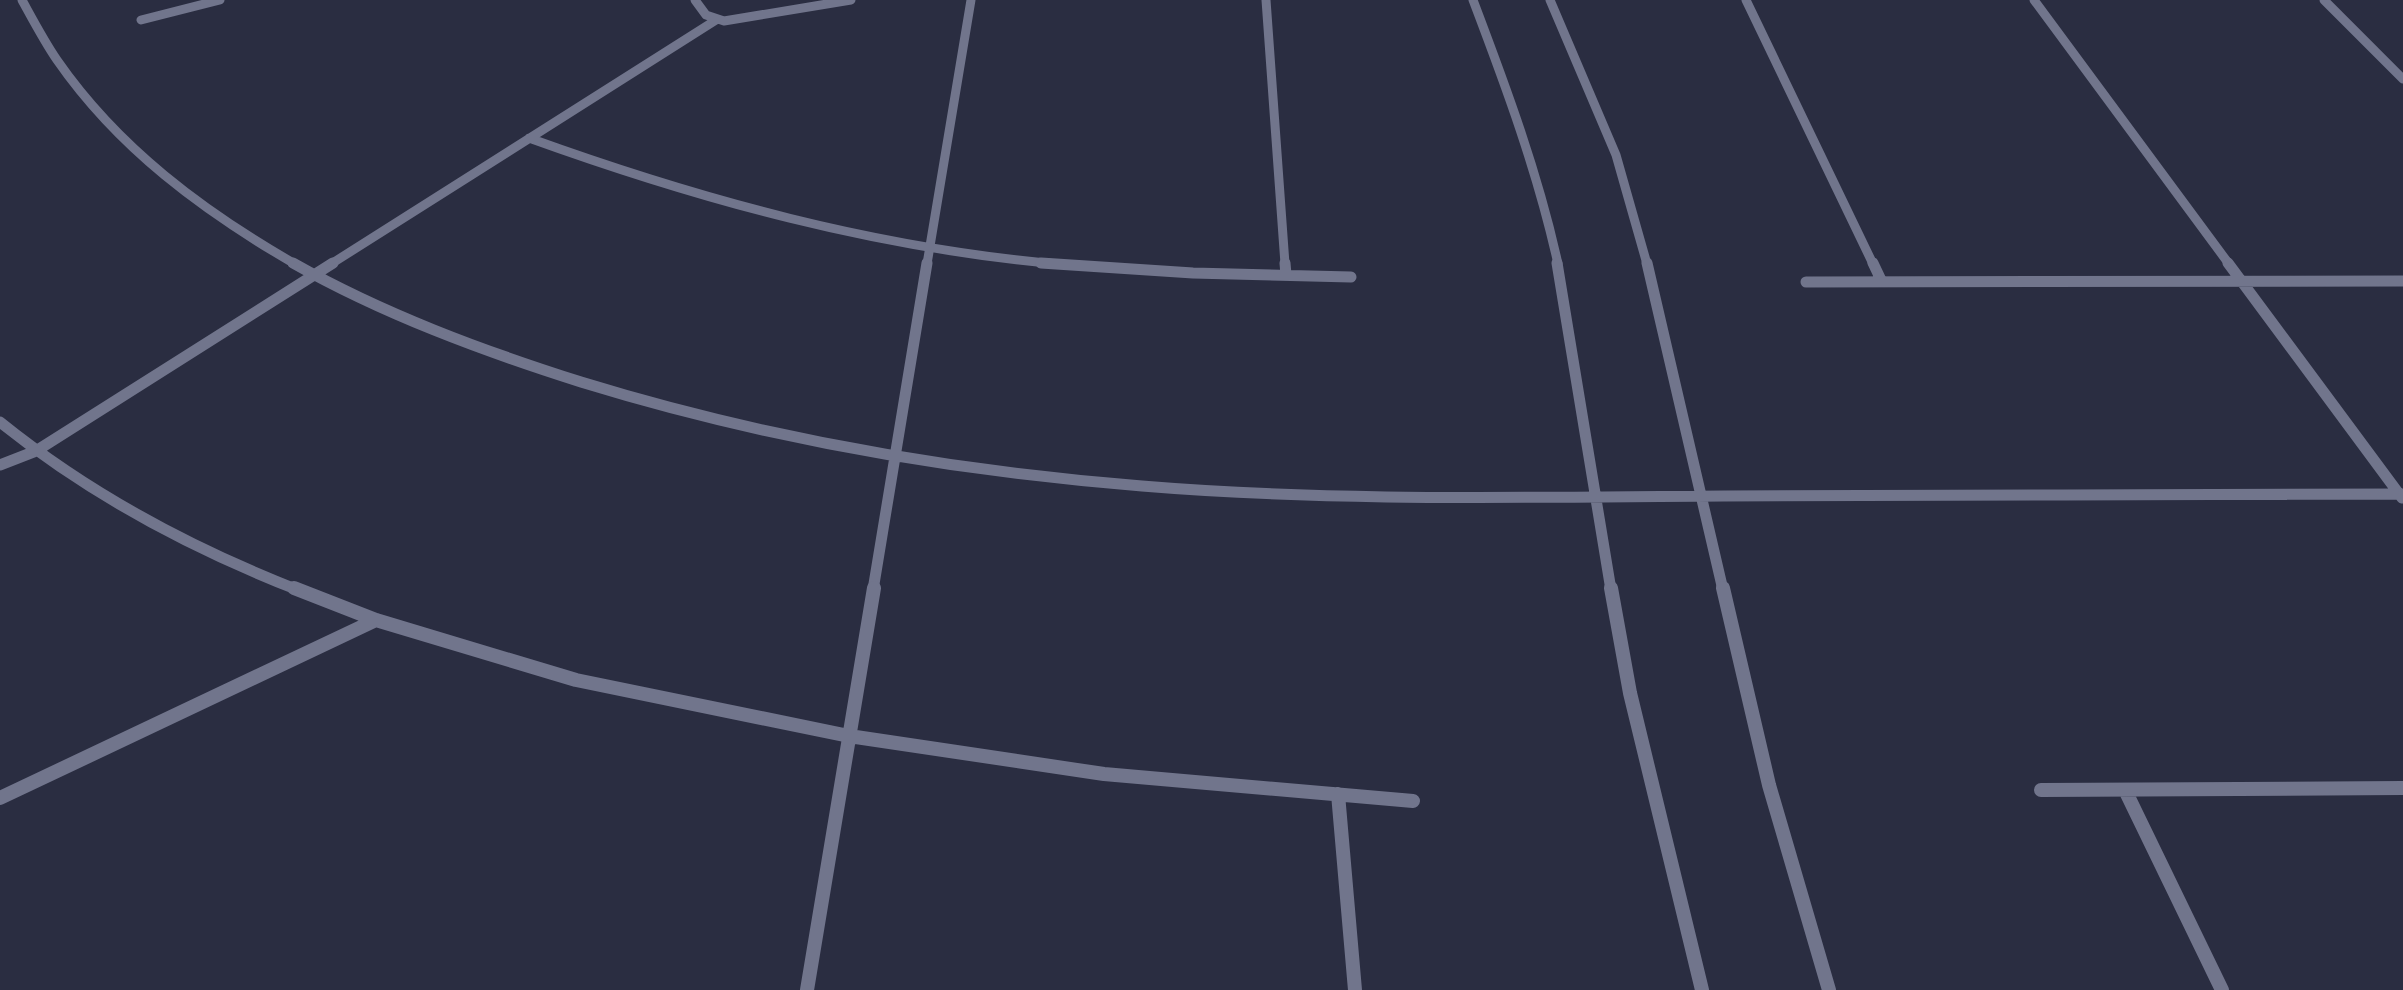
<svg xmlns="http://www.w3.org/2000/svg" width="2403" height="990" font-family="'Alegreya Sans',sans-serif">
<style>
.lines{fill:none;stroke-linecap:round;stroke-linejoin:round}
.street-far2{stroke:#71758c;stroke-width:9}
.street-far1{stroke:#71758c;stroke-width:11}
.street{stroke:#71758c;stroke-width:14}
</style>
<rect width="100%" height="100%" fill="#2a2d41"/>
<g class="lines">
<path class="street-far2" d="M 22,0 C 33,20 44,41 57,60 C 118,148 203,211 295,264
M 695,0 L 706,15 L 724,21 L 851,0
M 1266,0 L 1285,264
M 1473,0 C 1506,87 1538,173 1558,264
M 1550,0 L 1616,155 L 1647,264
M 1746,0 L 1873,264
M 2034,0 L 2229,264
M 2324,0 L 2403,79
M 141,20 L 220,0
M 529,138 C 701,200 876,248 1058,264
M 331,264 L 716,20
M 927,264 L 971,0"/>
<path class="street-far1" d="M 293,263 C 383,314 483,351 581,382 C 763,438 953,471 1142,486 C 1335,502 1530,497 1724,496 C 1950,495 2177,495 2403,494
M 1041,263 L 1193,273 L 1351,277
M 1285,263 L 1286,275
M 1557,263 L 1611,590
M 1647,263 L 1723,590
M 1873,263 L 1882,282
M 2228,263 L 2402,498
M 1806,282 L 2403,281
M 0,422 C 88,493 193,549 298,590
M 0,465 L 36,451 L 333,263
M 873,590 L 927,263"/>
<path class="street" d="M 294,588 L 376,620 L 576,680 L 849,736 L 1104,774 L 1413,801
M 1611,588 L 1630,693 L 1702,990
M 1723,588 L 1769,785 L 1829,990
M 2041,790 L 2403,788
M 2125,790 L 2222,990
M 1338,794 L 1355,990
M 0,798 L 376,620
M 807,990 L 874,588"/>
</g>
</svg>
